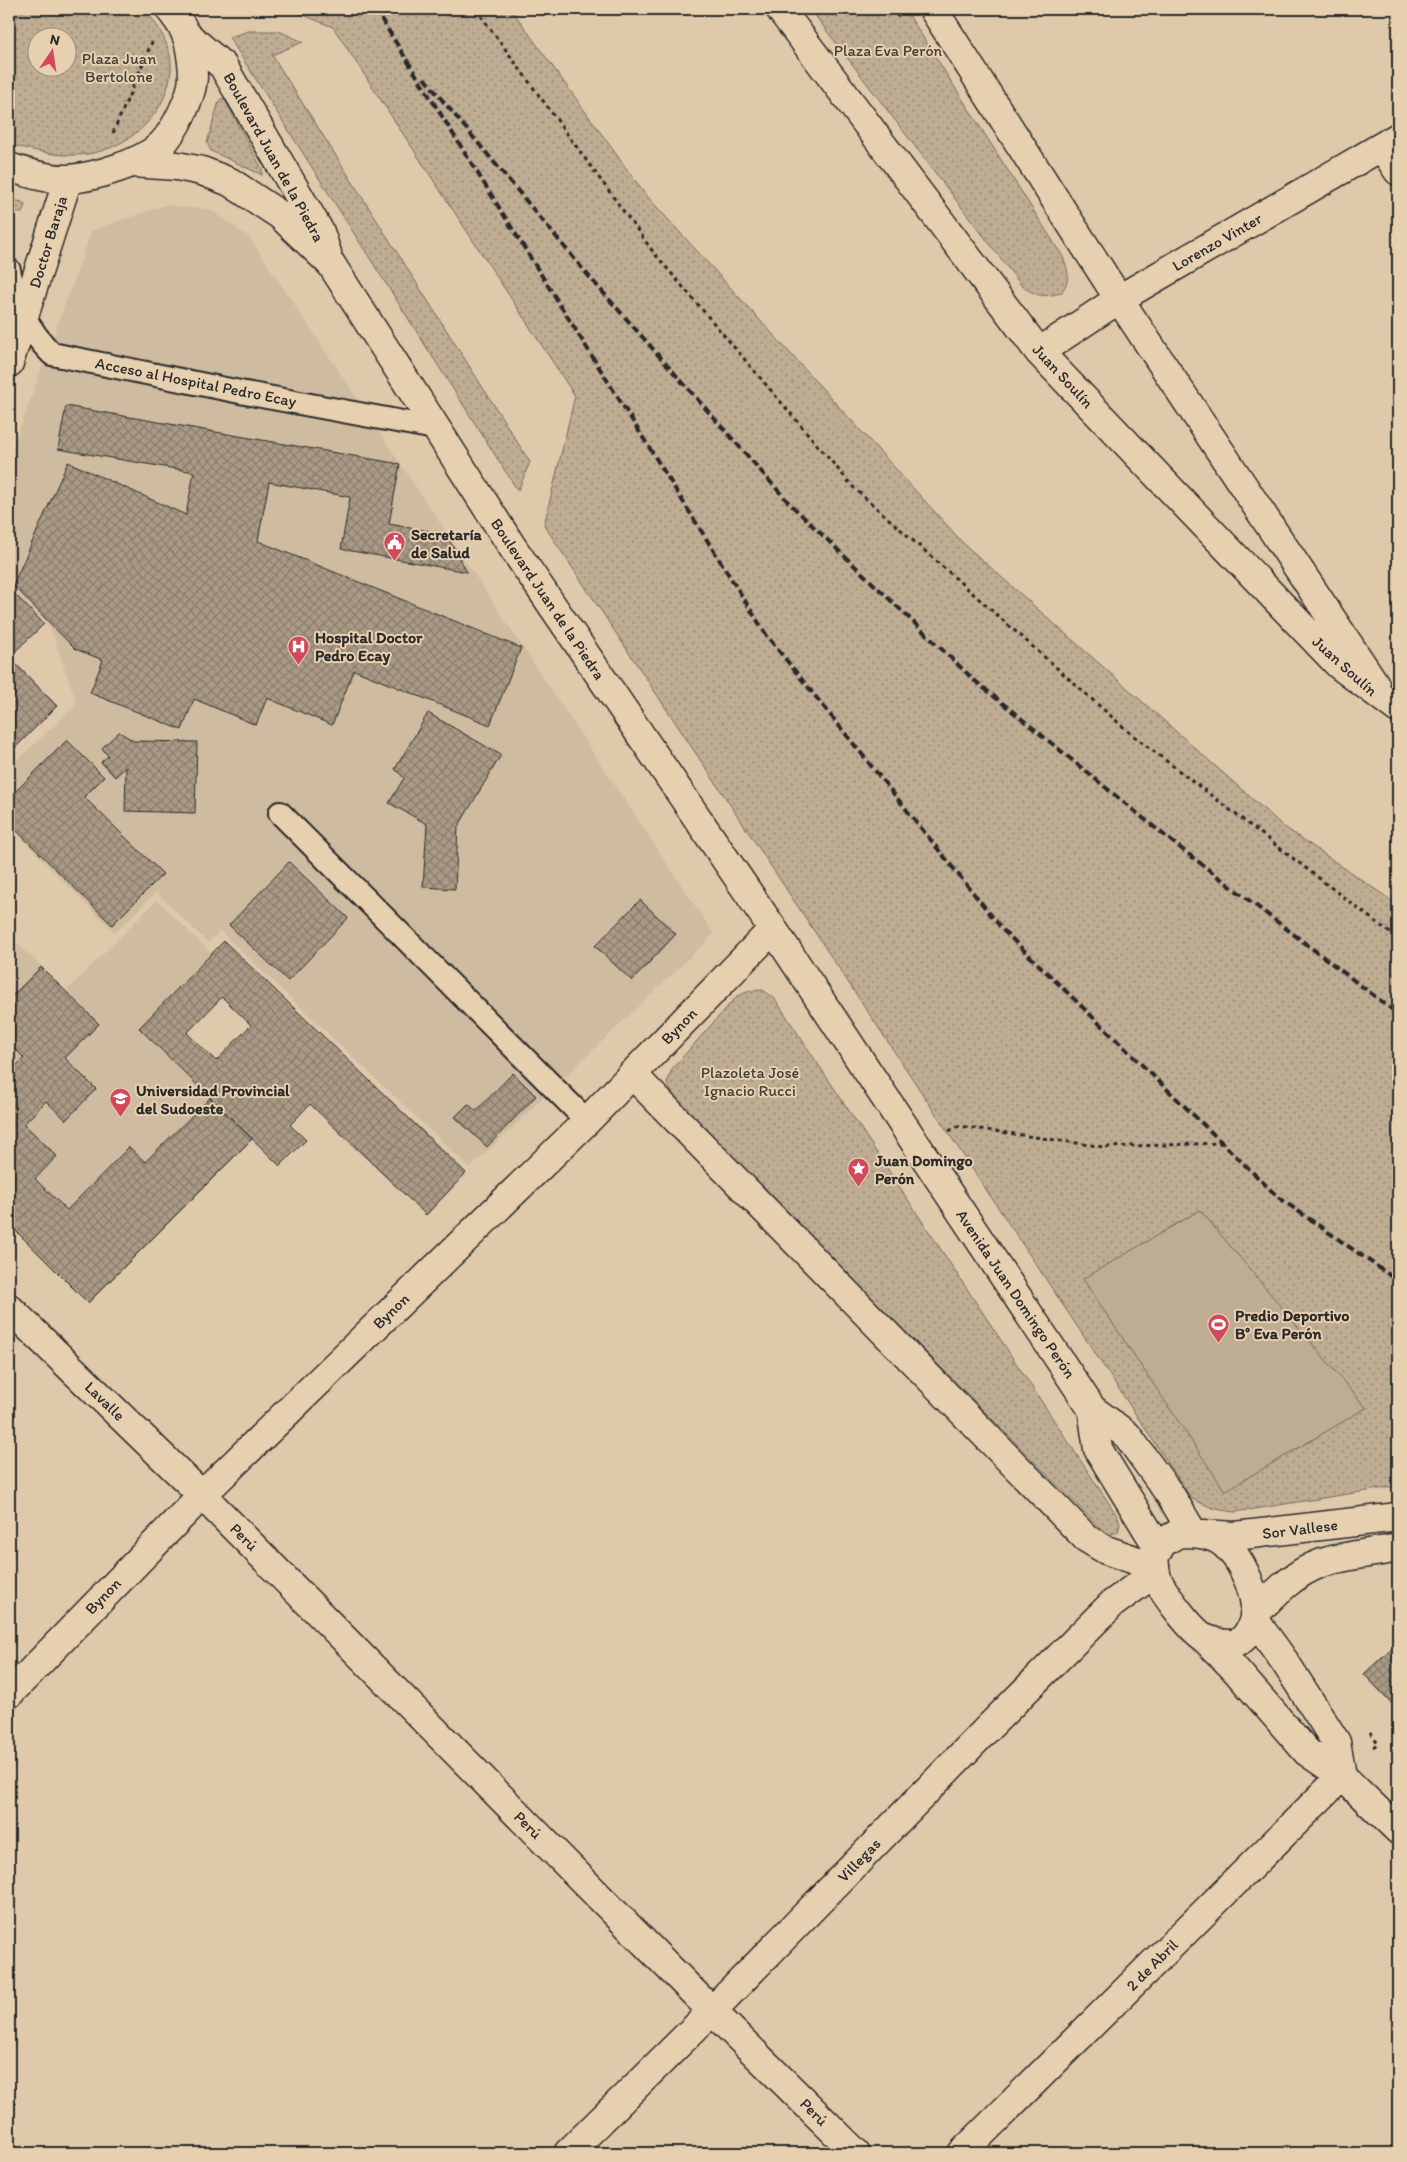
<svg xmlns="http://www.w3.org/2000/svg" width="1407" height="2162" font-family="Itim,sans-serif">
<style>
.built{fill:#cfbba0}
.grass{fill:url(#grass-dots);stroke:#746c5f;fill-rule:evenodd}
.pitch{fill:#beac93;stroke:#746c5f}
.building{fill:url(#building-cross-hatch);stroke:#2b2b2b;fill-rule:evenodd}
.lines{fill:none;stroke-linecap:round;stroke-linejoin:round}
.lane-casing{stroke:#2b2b2b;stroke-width:26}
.street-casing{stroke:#2b2b2b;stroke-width:31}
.secondary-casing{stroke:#2b2b2b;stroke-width:31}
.path{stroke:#2b2b2b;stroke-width:3;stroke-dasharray:4 4;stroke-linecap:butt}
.lane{stroke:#e7d0b0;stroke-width:22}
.street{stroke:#e7d0b0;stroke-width:28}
.secondary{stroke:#e7d0b0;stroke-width:28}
.rail{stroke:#2b2b2b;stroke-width:4;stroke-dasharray:8 4;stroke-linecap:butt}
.labels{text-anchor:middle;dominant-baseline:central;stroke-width:4;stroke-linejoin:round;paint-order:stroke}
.park-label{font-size:16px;fill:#413e3b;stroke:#e7d0b0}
.street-label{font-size:16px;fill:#2b2b2b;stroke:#e7d0b0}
.poi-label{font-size:16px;font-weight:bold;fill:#2b2b2b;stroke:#e7d0b0;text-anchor:start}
</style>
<defs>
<pattern id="grass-dots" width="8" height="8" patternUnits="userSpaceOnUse" patternTransform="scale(1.25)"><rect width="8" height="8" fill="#beac93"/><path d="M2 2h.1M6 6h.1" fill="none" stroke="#9b8c78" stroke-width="1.8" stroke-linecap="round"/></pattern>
<pattern id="building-cross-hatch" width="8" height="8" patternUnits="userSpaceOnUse" patternTransform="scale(1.25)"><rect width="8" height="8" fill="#aa9a85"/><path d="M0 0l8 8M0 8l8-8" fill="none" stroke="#8b7e6d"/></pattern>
</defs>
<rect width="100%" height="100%" fill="#dfc9ab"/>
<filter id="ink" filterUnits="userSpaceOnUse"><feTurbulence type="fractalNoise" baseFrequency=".02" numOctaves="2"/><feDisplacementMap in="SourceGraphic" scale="10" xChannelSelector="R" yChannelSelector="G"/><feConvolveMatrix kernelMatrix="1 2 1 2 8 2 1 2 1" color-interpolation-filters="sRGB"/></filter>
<g filter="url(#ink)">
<path class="built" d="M 166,205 L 211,210 L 250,238 L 714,934 L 470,1168 L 220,931 L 208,943 L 156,892 L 115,933 L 9,826 L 9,768 L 77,704 L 50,627 L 9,585 L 9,458 L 92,230 Z
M 157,900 L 212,954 L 139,1028 L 252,1139 L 88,1303 L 9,1224 L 9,935 L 66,991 Z"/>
<path class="grass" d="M 9,9 L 144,9 C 158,24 173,49 171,70 C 167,115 130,147 88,154 C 61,158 35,151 9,144 ZM 38,38 L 68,38 L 68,68 L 38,68 Z
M 288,9 L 511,9 L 645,194 L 964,544 L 1283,826 L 1398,905 L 1398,1486 L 1235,1512 L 1215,1509 L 1192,1499 L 544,525 L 575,396 L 333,27 Z
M 810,9 L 905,9 L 1063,257 C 1069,274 1071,278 1061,293 C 1044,298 1035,296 1021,285 Z
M 249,31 L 279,31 L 303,42 L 272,55 L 530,462 L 518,491 L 229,37 Z
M 222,98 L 225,100 L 262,169 L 262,175 L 211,151 L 207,143 L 219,101 Z
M 9,199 L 22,202 L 25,205 L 22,213 L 9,212 Z
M 763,990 L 775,999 L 1118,1517 L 1120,1524 L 1118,1532 L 1112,1534 L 1106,1534 L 674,1098 L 667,1083 L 672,1069 L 737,996 L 750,991 Z"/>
<path class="pitch" d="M 1200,1210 L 1366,1408 L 1225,1491 L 1083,1279 Z"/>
<path class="building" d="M 66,406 L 400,464 L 389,524 L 446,534 L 467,572 L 341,549 L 350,497 L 269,482 L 258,541 L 521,648 L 490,725 L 354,670 L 332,725 L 267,698 L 256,725 L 194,699 L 182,730 L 90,693 L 103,660 L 75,649 L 13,585 L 68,462 L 186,515 L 194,472 L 58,449 Z
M 9,588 L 44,624 L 9,657 L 57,706 L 9,754 Z
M 428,713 L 501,755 L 458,827 L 455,889 L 423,887 L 427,824 L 389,803 L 404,778 L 395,769 Z
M 119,732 L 134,741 L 197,742 L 195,813 L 125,811 L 126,767 L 115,777 L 101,762 L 108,756 L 102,748 Z
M 67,740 L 104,777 L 84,797 L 163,874 L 112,925 L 9,823 L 9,798 Z
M 289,862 L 348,918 L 288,981 L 229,925 Z
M 640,900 L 676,934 L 632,981 L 595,946 Z
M 224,941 L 466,1173 L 426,1215 L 310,1104 L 290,1125 L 306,1140 L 280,1166 L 139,1028 ZM 222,997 L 251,1025 L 216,1061 L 187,1033 Z
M 41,967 L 99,1024 L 65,1058 L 96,1089 L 66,1120 L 46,1101 L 24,1124 L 57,1156 L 35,1179 L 67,1210 L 129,1147 L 145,1162 L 210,1098 L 252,1139 L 88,1303 L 9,1224 L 9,1073 L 24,1058 L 9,1043 L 9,999 Z
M 513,1073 L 536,1096 L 487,1147 L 455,1117 L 468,1104 L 476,1111 Z
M 1398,1642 L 1398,1710 L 1364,1674 Z"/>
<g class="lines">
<defs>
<path id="lane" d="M 9,270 C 16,304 27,329 52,354 L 240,392 L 435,428
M 280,813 L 587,1121"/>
<path id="street" d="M 780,9 L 1039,352 L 1339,665 L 1398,709
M 933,9 L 1119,299 L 1375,684
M 1382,147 L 1398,171
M 1039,352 L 1119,299 L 1398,137
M 632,1074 L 1086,1538 L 1106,1550 L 1155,1567
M 9,1308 L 202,1495 L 712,2011 L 856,2153
M 9,1694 L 202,1495 L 587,1121 L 773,929
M 962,2153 L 1342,1776"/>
<path id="secondary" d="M 187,35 L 223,66 L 320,232 L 327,253
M 132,163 L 177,166 L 202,171 L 230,182 L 280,215 L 331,264 L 513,548 L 773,929 L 1092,1409 L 1127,1435 L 1171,1496 L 1193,1533
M 9,167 C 27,173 49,180 69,179 C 95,177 142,163 161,145 C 175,131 193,95 193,76 C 193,67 190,43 186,35 C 183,25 175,17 170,9
M 9,363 L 68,179
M 1092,1409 L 1098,1449 L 1159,1549
M 1179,1533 C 1193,1533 1210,1533 1223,1543 C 1241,1557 1261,1599 1253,1622 C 1246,1641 1236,1648 1216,1642 C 1212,1641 1208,1640 1205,1638 C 1191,1630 1161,1591 1156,1575 C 1155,1571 1154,1561 1155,1556 C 1158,1543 1168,1539 1179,1533 Z
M 1203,1534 L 1235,1536 L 1398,1517
M 1254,1615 C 1273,1595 1295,1572 1322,1563 C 1346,1555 1373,1553 1398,1548
M 1254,1619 L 1285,1662 L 1336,1742 L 1342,1776
M 1205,1639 L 1233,1667 L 1307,1752 L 1342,1776 L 1398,1830
M 568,2153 L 712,2011 L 986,1730 L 1112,1604 L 1156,1572"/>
</defs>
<use href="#lane" class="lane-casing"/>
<use href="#street" class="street-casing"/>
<use href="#secondary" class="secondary-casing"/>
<path class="path" d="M 476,9 L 654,253 L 854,488 L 1130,733 L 1398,939
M 864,9 L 900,16
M 113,133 L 152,42
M 949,1131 L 959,1126 L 1104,1147 L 1223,1143
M 1370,1732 L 1378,1743 L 1372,1748"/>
<use href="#lane" class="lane"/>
<use href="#street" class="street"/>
<use href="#secondary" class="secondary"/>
<path class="rail" d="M 375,9 L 767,636 L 1003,930 L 1278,1197 L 1398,1281
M 424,78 L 592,280 L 790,504 L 974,680 L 1170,840 L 1398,1014"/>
</g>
</g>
<defs>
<symbol id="civic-pin" viewBox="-11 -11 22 30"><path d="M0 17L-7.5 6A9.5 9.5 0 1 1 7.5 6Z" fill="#d1495b" stroke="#e7d0b0"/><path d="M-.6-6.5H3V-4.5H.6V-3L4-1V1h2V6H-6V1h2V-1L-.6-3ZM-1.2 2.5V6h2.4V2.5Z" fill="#fff"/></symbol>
<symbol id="hospital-pin" viewBox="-11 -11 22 30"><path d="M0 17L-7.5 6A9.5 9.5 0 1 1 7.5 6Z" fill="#d1495b" stroke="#e7d0b0"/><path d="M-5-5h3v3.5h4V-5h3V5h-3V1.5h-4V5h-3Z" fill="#fff"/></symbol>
<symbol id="university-pin" viewBox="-11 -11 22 30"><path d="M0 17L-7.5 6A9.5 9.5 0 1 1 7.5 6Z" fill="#d1495b" stroke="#e7d0b0"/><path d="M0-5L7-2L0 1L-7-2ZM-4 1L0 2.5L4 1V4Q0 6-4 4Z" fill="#fff"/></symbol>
<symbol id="sight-pin" viewBox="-11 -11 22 30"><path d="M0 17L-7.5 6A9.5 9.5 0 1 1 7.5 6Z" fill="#d1495b" stroke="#e7d0b0"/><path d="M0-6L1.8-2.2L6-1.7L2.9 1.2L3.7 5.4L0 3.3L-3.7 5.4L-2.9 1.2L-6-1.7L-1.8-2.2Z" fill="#fff"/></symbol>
<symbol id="stadium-pin" viewBox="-11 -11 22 30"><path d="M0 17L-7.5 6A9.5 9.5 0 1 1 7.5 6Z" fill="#d1495b" stroke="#e7d0b0"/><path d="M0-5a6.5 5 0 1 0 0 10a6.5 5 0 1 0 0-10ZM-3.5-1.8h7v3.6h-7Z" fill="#fff"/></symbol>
</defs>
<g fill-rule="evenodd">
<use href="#civic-pin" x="382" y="530" width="25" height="34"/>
<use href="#hospital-pin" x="286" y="634" width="25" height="34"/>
<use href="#university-pin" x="108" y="1086" width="25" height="34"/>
<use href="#sight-pin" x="846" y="1156" width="25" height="34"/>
<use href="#stadium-pin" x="1206" y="1312" width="25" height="34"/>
</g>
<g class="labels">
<g class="park-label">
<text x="888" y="50">Plaza Eva Perón</text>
<text x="119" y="58">Plaza Juan<tspan x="119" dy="18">Bertolone</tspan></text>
<text x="750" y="1072">Plazoleta José<tspan x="750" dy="18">Ignacio Rucci</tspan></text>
</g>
<g class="street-label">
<text transform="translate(274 157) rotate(61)">Boulevard Juan de la Piedra</text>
<text transform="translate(48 242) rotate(-73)">Doctor Baraja</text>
<text transform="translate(1217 242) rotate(-30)">Lorenzo Vinter</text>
<text transform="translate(1063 376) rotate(47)">Juan Soulín</text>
<text transform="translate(196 382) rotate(11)">Acceso al Hospital Pedro Ecay</text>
<text transform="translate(548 599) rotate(56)">Boulevard Juan de la Piedra</text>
<text transform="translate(1345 666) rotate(42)">Juan Soulín</text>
<text transform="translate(679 1026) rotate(-46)">Bynon</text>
<text transform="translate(1016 1294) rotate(56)">Avenida Juan Domingo Perón</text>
<text transform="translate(391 1311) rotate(-44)">Bynon</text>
<text transform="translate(105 1401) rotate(44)">Lavalle</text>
<text transform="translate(1300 1529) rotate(-7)">Sor Vallese</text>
<text transform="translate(244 1537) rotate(45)">Perú</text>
<text transform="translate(103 1596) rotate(-46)">Bynon</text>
<text transform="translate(528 1825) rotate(45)">Perú</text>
<text transform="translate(859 1860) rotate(-46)">Villegas</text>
<text transform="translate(1152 1965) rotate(-45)">2 de Abril</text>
<text transform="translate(814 2112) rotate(45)">Perú</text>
</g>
<g class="poi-label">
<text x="411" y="534">Secretaría<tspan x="411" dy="18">de Salud</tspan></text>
<text x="315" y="637">Hospital Doctor<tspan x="315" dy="18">Pedro Ecay</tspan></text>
<text x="136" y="1090">Universidad Provincial<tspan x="136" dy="18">del Sudoeste</tspan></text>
<text x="875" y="1160">Juan Domingo<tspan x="875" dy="18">Perón</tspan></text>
<text x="1235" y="1315">Predio Deportivo<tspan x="1235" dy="18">B° Eva Perón</tspan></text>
</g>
</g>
<rect width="1407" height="2162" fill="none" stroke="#e7d0b0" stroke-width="30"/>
<rect x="15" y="15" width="1377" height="2132" fill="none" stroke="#2b2b2b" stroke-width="2" filter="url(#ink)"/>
<g transform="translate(52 52) rotate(13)"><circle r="24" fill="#e7d0b0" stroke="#9c8e7b"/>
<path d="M0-4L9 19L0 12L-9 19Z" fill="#d1495b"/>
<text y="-8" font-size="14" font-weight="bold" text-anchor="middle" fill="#2b2b2b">N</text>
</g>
</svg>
